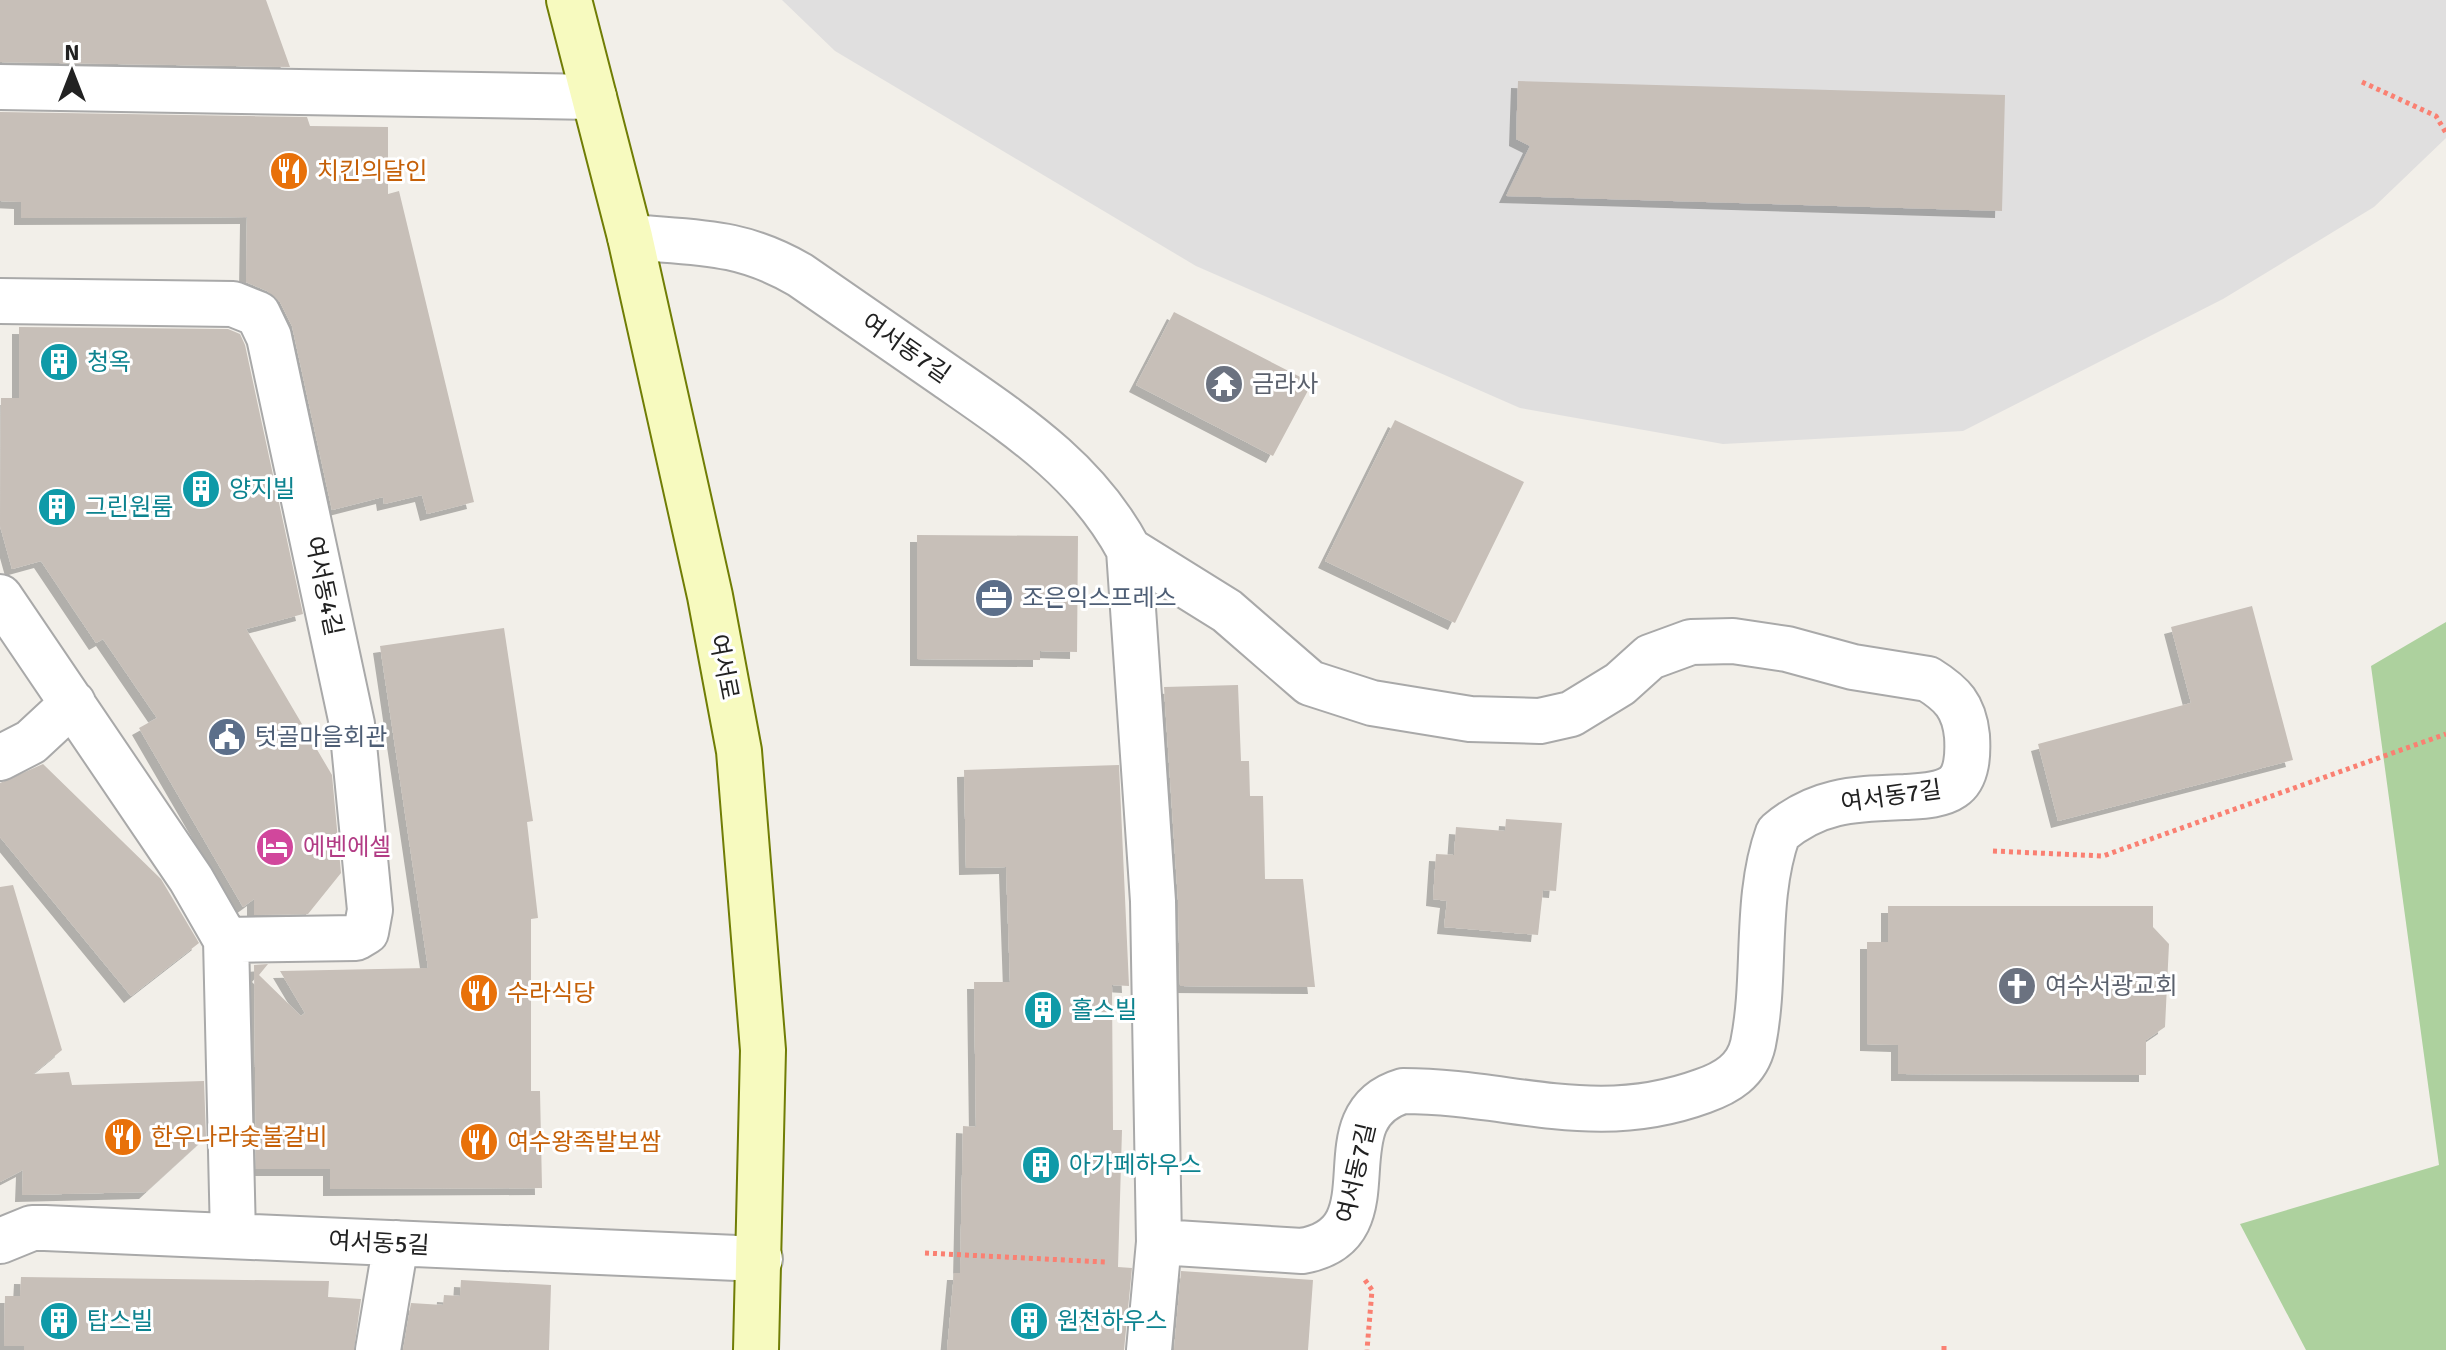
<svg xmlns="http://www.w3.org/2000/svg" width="2446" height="1350" font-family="Signika,'Noto Sans KR',sans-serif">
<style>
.residential{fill:#e0dfdf}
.forest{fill:#add19e}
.building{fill:#c7bfb8;filter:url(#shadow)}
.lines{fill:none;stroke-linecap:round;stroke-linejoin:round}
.street-casing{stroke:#a9a9a9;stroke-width:48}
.secondary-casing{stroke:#707d05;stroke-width:48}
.path{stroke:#fa8072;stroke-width:5;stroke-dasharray:4 4;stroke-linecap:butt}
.street{stroke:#fff;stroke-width:44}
.secondary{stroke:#f7fabf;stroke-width:44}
.labels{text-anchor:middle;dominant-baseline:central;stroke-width:6;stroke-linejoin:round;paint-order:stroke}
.food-label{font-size:24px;fill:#c56008;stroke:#fff;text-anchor:start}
.street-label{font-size:24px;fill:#222;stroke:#fff}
.culture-label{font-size:24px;fill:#0d838f;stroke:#fff;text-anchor:start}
.worship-label{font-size:24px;fill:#5b616d;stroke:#fff;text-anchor:start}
.service-label{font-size:24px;fill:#4e5e75;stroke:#fff;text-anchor:start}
.hotel-label{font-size:24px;fill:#b23c85;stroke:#fff;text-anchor:start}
</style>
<defs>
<filter id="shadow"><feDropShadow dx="-7" dy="7" stdDeviation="0" flood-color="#0004"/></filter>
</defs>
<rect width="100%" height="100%" fill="#f2efe9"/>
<path class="residential" d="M 782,0 L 2446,0 L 2446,138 L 2374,207 L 2223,299 L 1963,431 L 1723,444 L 1520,408 L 1196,266 L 835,51 Z"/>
<path class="forest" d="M 2446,622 L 2446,1350 L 2306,1350 L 2240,1224 L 2439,1165 L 2371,666 Z"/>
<path class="building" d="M 0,0 L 266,0 L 290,67 L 0,62 Z
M 1518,81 L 2005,95 L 2002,211 L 1506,196 L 1530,146 L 1516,139 Z
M 0,112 L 307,117 L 310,126 L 388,127 L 388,194 L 399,191 L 474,502 L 427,514 L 422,495 L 384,504 L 383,497 L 332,510 L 292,326 L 280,302 L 267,291 L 246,282 L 247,217 L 21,218 L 21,202 L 0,201 Z
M 1174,312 L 1312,383 L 1273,456 L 1136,385 Z
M 19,327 L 228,329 L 240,334 L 245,345 L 303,614 L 246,629 L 332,775 L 341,873 L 308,914 L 254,915 L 254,899 L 243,907 L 139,728 L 157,718 L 103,639 L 96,643 L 41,561 L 12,569 L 0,526 L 1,398 L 19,398 Z
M 1395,420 L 1524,482 L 1455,623 L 1325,561 Z
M 917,535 L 1078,536 L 1077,652 L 1040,651 L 1040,660 L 917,659 Z
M 2252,606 L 2293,760 L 2058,821 L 2038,744 L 2191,703 L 2171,627 Z
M 504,628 L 533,821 L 527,822 L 538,918 L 531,919 L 531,1091 L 540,1091 L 542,1188 L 330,1189 L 330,1169 L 256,1169 L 254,965 L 268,964 L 259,975 L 301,1016 L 305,1013 L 280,971 L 428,968 L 380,646 Z
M 1238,685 L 1241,761 L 1249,761 L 1250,796 L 1263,796 L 1265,879 L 1303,879 L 1315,987 L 1180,986 L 1178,900 L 1164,687 Z
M 43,764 L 161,879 L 199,943 L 131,996 L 0,837 L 0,783 Z
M 1119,765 L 1129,986 L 1112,985 L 1113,1130 L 1122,1130 L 1118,1267 L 1132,1268 L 1124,1350 L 947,1350 L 954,1273 L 960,1273 L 963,1126 L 976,1127 L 974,982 L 1010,982 L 1006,867 L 966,868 L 964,770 Z
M 1506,819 L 1562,823 L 1556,891 L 1543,890 L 1538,935 L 1444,927 L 1447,901 L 1433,899 L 1436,854 L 1454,855 L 1456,827 L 1505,831 Z
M 13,885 L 62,1050 L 33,1074 L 69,1072 L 72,1085 L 204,1081 L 206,1137 L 146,1192 L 22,1195 L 23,1170 L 0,1182 L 0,887 Z
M 1888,906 L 2153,906 L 2153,927 L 2169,944 L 2165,1027 L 2146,1040 L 2146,1075 L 1898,1074 L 1898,1045 L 1867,1044 L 1867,942 L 1888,942 Z
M 1181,1271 L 1313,1280 L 1308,1350 L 1174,1350 Z
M 21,1277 L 329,1281 L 328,1297 L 361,1299 L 354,1350 L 24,1350 L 24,1346 L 4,1346 L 5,1296 L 20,1296 Z
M 461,1280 L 551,1285 L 549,1350 L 403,1350 L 411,1303 L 443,1305 L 444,1295 L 460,1296 Z"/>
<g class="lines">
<defs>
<path id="street" d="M 0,87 L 594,97
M 630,237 C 697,243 740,240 800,275 C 849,309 897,342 946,376 C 1018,426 1087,471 1129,550 L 1153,901 L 1159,1242 L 1149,1350
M 0,301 L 233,304 L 258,314 L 269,337 L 352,724 L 370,910 L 366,932 L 356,938 L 226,940
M 1129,550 L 1227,611 L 1310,683 L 1372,703 L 1470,719 L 1540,721 L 1571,714 L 1620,684 L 1650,657 L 1691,642 L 1733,641 L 1787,649 L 1853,667 L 1928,679 C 1952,694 1964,706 1967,736 C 1968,752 1968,777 1953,787 C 1940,796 1920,796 1905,797 C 1855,799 1818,799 1778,833 C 1754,900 1767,975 1753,1044 C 1747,1071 1726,1083 1703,1091 C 1594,1131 1510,1091 1403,1091 C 1316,1117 1400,1234 1302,1251 L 1159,1242
M 0,597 L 191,879 L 226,940 L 233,1236
M 0,758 L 31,742 L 73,703
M 0,1241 L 32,1228 L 45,1228 L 760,1259
M 378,1350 L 396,1243"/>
<path id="secondary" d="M 569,0 L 630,237 L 710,596 L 739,751 L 763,1050 L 756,1350"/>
</defs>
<use href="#street" class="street-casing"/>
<use href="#secondary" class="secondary-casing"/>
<path class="path" d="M 2362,82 L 2436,116 L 2446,133
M 1993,851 L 2103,856 L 2446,734
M 925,1253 L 1105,1262
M 1365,1280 L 1372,1290 L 1367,1350
M 1944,1350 L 1944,1346"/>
<use href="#street" class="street"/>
<use href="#secondary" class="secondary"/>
</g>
<defs>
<symbol id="restaurant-disc" viewBox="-11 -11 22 22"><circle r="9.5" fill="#e8710a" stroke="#fff"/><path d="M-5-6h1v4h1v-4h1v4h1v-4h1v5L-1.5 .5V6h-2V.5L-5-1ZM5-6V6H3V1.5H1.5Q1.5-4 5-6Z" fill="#fff"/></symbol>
<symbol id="building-disc" viewBox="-11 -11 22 22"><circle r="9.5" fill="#0f9aa8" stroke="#fff"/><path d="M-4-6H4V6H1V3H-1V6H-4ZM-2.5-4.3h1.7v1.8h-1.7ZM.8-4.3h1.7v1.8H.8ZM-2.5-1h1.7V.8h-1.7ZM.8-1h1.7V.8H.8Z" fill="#fff"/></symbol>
<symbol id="temple-disc" viewBox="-11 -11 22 22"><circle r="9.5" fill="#6b7280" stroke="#fff"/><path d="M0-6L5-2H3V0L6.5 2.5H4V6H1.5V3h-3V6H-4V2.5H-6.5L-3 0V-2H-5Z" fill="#fff"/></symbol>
<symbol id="office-disc" viewBox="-11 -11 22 22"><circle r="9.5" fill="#5c6f8a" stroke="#fff"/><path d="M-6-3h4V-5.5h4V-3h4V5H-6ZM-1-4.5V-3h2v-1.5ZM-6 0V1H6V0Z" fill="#fff"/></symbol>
<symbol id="civic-disc" viewBox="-11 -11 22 22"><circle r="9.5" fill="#5c6f8a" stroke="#fff"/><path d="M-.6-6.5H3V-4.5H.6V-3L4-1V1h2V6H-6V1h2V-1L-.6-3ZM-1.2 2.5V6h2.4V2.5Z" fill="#fff"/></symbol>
<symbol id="hotel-disc" viewBox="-11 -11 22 22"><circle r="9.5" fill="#d1479c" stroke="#fff"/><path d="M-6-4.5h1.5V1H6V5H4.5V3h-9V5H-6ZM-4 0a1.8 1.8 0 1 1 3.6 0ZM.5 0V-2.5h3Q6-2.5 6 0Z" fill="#fff"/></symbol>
<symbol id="church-disc" viewBox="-11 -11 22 22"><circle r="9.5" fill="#6b7280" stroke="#fff"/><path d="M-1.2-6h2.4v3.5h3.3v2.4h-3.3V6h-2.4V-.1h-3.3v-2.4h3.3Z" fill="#fff"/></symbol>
</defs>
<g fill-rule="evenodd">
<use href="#restaurant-disc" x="267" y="149" width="44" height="44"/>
<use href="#building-disc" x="37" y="340" width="44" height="44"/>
<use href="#temple-disc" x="1202" y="362" width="44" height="44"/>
<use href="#building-disc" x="179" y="467" width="44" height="44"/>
<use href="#building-disc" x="35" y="485" width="44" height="44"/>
<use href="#office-disc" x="972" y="576" width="44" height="44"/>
<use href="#civic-disc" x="205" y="715" width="44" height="44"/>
<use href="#hotel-disc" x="253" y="825" width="44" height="44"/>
<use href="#church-disc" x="1995" y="964" width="44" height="44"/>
<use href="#restaurant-disc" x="457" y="971" width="44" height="44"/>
<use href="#building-disc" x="1021" y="988" width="44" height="44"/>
<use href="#restaurant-disc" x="101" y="1115" width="44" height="44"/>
<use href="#restaurant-disc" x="457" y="1120" width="44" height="44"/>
<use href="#building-disc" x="1019" y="1143" width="44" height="44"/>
<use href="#building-disc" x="37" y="1299" width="44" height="44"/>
<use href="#building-disc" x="1007" y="1299" width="44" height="44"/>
</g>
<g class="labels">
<g class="food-label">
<text x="317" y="171">치킨의달인</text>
<text x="507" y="993">수라식당</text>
<text x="151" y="1137">한우나라숯불갈비</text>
<text x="507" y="1142">여수왕족발보쌈</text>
</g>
<g class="street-label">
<text transform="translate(906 348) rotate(35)">여서동7길</text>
<text transform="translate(324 586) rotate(78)">여서동4길</text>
<text transform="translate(724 667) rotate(79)">여서로</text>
<text transform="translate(1891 796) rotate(-8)">여서동7길</text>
<text transform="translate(1356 1173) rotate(-77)">여서동7길</text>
<text transform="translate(379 1243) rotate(3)">여서동5길</text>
</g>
<g class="culture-label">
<text x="87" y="362">청옥</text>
<text x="229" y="489">양지빌</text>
<text x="85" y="507">그린원룸</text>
<text x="1071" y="1010">홀스빌</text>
<text x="1069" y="1165">아가페하우스</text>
<text x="87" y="1321">탑스빌</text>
<text x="1057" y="1321">원천하우스</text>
</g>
<g class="worship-label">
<text x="1252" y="384">금라사</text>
<text x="2045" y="986">여수서광교회</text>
</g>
<g class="service-label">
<text x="1022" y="598">조은익스프레스</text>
<text x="255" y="737">텃골마을회관</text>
</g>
<g class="hotel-label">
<text x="303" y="847">에벤에셀</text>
</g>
</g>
<g transform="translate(72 72)" stroke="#ffffff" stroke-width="6" paint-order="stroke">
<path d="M0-6L14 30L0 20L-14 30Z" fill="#222222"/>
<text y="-12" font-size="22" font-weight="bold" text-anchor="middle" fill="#222222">N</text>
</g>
</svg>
